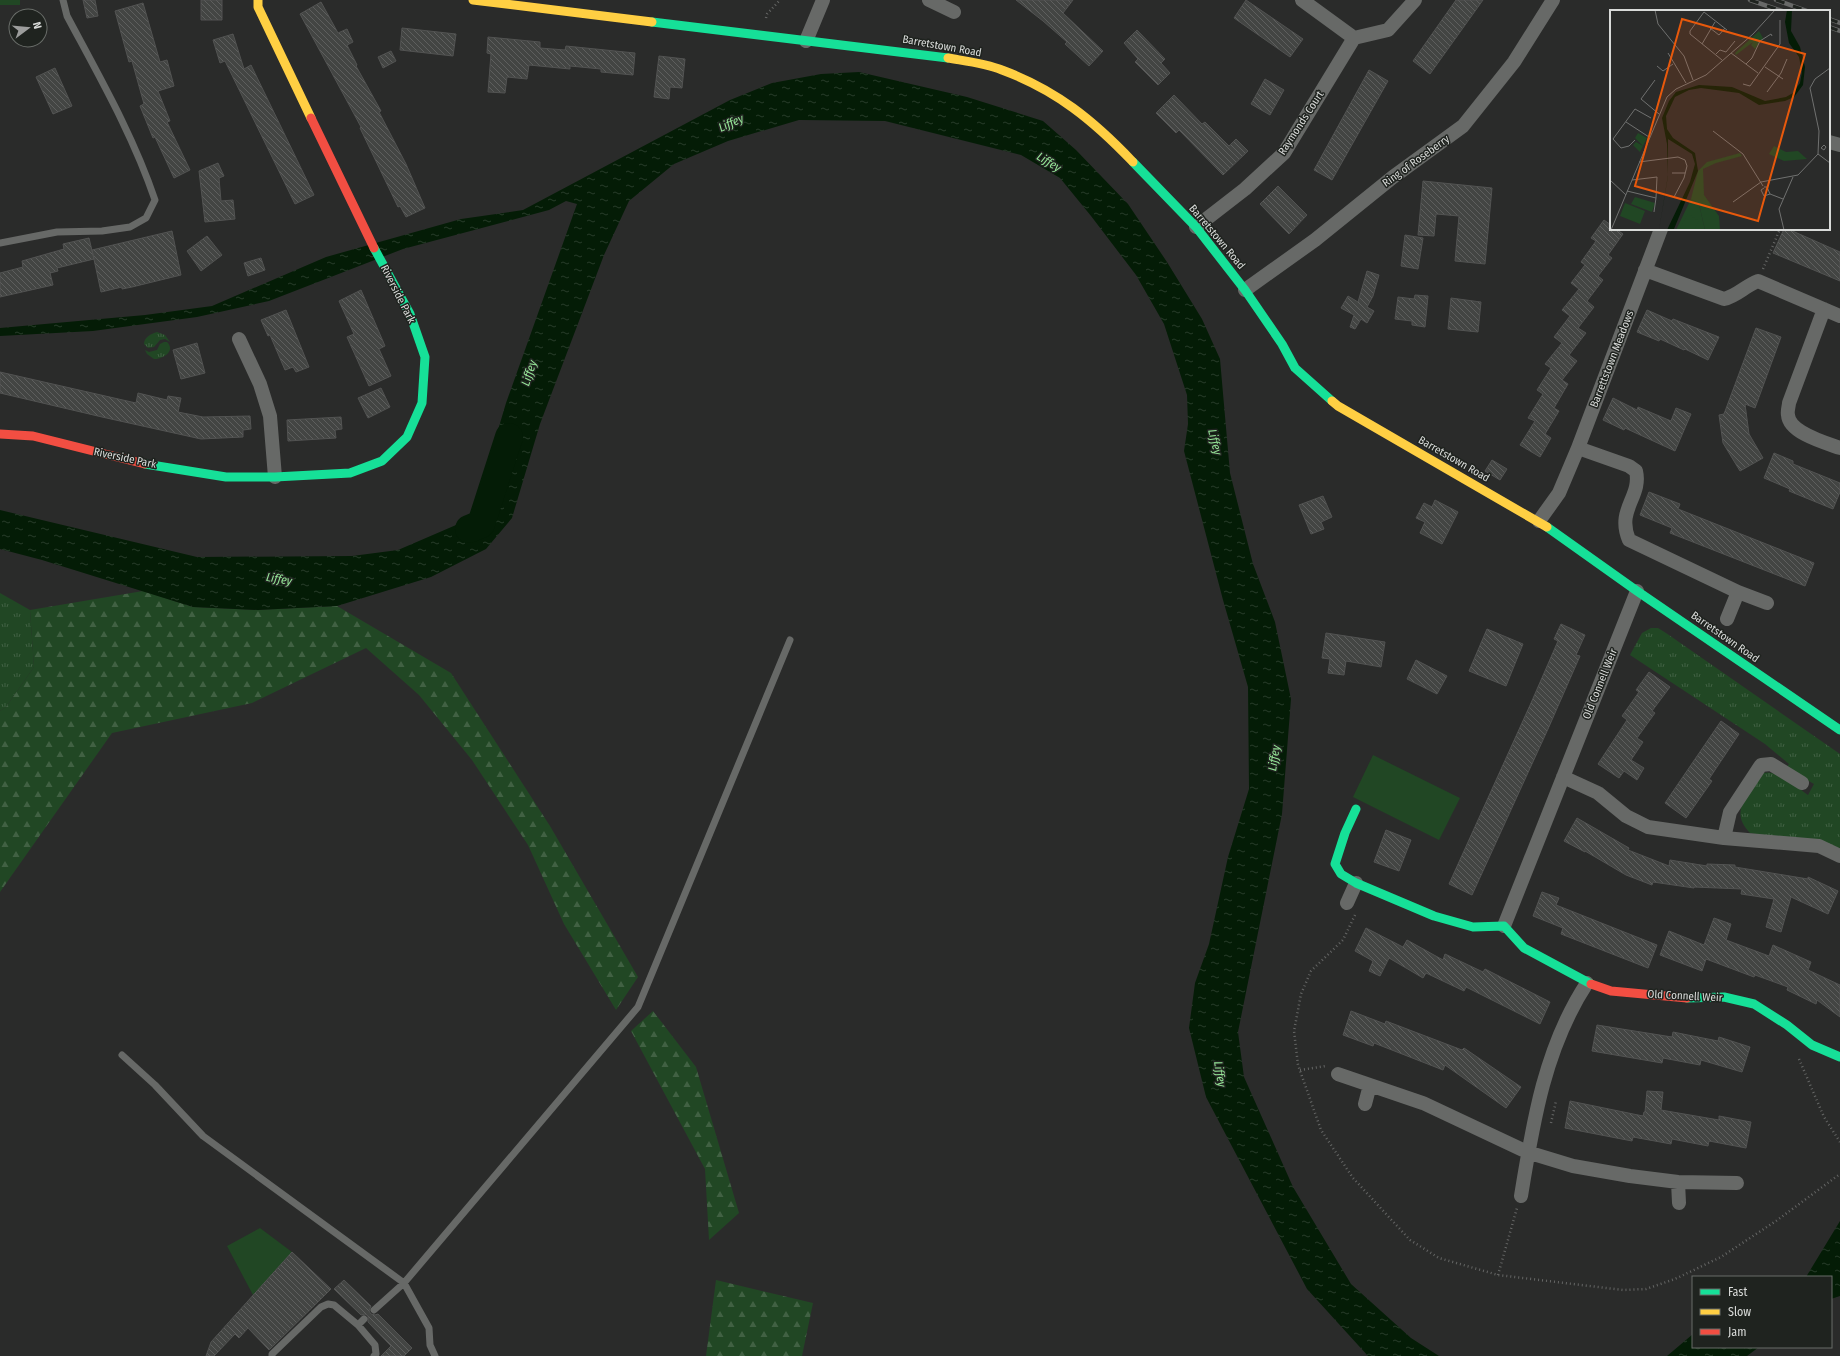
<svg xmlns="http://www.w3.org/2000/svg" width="1840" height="1356" font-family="'Fira Sans Condensed',sans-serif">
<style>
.grass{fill:url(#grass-tufts)}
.forest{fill:url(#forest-firs)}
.garden{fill:#214724}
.water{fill:url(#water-ripples)}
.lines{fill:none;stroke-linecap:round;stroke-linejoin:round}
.river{stroke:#041c06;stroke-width:28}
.building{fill:url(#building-back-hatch);stroke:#525352}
.path{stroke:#656665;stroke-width:2.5;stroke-dasharray:1 3;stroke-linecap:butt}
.lane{stroke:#676967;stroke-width:7}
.street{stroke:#676967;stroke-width:14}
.fast{stroke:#16e098;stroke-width:9}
.slow{stroke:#ffcf43;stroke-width:9}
.jam{stroke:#f24e42;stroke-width:9}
.rail-casing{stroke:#686968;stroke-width:4.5}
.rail{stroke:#1f231f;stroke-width:3;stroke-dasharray:9;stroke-linecap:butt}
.labels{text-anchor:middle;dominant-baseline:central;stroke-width:3;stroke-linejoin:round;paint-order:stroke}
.street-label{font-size:11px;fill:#d9dbd9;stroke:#1f231f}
.water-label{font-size:12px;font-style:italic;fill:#95e597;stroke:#1f231f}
.inset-road{fill:none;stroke:#707170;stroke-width:1}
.view{fill:#e8590c;fill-opacity:0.15;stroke:#e8590c;stroke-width:2}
.inset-edge{fill:none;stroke:#d9dbd9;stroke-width:2}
</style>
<defs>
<pattern id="grass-tufts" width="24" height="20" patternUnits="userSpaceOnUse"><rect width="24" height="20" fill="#214724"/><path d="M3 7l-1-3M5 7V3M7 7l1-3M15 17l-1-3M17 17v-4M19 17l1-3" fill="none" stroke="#416143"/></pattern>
<pattern id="forest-firs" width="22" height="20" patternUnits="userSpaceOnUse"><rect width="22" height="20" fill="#214724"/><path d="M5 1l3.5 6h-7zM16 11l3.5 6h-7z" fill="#416143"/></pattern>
<pattern id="water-ripples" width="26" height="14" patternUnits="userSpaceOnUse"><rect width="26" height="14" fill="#041c06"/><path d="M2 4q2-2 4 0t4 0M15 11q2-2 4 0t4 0" fill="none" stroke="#283c2a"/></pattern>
<pattern id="building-back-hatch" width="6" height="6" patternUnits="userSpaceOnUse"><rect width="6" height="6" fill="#434543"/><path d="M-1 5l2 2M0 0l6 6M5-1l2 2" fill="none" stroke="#5e5f5e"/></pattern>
</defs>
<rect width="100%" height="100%" fill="#2a2b2a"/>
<path class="grass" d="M 157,332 L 165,335 L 170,342 L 165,339 L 160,340 L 154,347 L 148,348 L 144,344 C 144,337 151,334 157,332 Z
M 164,342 L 167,342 C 176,351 163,359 154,359 L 147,354 L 145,350 L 149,352 L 157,350 L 160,344 Z
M 0,593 L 30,610 L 34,667 L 6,707 L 0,711 Z
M 1651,628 L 1658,628 L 1666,633 L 1840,754 L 1840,849 L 1750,833 C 1728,811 1749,793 1763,773 C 1778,769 1796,787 1808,795 L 1814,784 L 1786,768 L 1789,764 L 1765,744 L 1630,655 L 1642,633 Z"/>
<path class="forest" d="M 143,591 L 193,607 L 258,610 L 337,606 L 451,673 L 550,826 L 638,977 L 616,1010 L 564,924 L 528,845 L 472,760 L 419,695 L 366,648 L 252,703 L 112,733 L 0,892 L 0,711 L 6,707 L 34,667 L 30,610 Z
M 653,1011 L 696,1067 L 739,1213 L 709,1240 L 705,1169 L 631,1031 Z
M 716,1280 L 813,1303 L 802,1356 L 706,1356 Z"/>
<path class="garden" d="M 0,0 L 20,0 L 20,5 L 0,5 Z
M 1373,755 L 1460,798 L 1439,840 L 1353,797 Z
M 260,1228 L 292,1252 L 253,1295 L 227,1246 Z"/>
<path class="water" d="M 859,72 L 967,97 L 1043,121 L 1076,150 L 1128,204 L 1167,262 L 1202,319 L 1220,359 L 1230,473 L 1253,564 L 1275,622 L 1291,699 L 1282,814 L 1238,1032 L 1244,1077 L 1293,1187 L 1351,1284 L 1411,1338 L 1439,1356 L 1368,1356 L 1307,1289 L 1206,1097 L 1189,1028 L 1195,983 L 1209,944 L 1228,857 L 1249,789 L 1248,687 L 1223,600 L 1184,451 L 1188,424 L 1187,395 L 1164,324 L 1136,275 L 1091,216 L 1060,178 L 1021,155 L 885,121 L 799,120 L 728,141 L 674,164 L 629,201 L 604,255 L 540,424 L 512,518 L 486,549 L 431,577 L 337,606 L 258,610 L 193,607 L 42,560 L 0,549 L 0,510 L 197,557 L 352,556 L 398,550 L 456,525 L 496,495 L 498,481 L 492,450 L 506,403 L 577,204 L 566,201 L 549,210 L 403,249 L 269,301 L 197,317 L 93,331 L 0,336 L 0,328 L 145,315 L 212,306 L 326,257 L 461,219 L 523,210 L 730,100 L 772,83 L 821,74 Z
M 1840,1221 L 1840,1296 L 1831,1299 L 1831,1277 L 1806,1277 Z
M 1693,1334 L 1693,1347 L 1759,1347 L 1747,1356 L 1667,1356 Z"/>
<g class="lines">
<path class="river" d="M 469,529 L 481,524 L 509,437"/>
</g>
<path class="building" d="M 83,0 L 95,0 L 98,16 L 87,18 Z
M 201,0 L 222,0 L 222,20 L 201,20 Z
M 1016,0 L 1073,0 L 1063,13 L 1103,51 L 1089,66 L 1065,44 L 1067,42 L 1043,21 Z
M 1246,0 L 1303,39 L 1290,57 L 1234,18 Z
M 1456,0 L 1483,0 L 1430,74 L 1413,61 Z
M 321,2 L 338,33 L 347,29 L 353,42 L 347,45 L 357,65 L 356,66 L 381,111 L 379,112 L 406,164 L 425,208 L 406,217 L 400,206 L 398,207 L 360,128 L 361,127 L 300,14 Z
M 143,3 L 160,62 L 167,60 L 174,86 L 158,91 L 170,121 L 167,122 L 190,170 L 174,178 L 155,137 L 153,138 L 140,106 L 144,104 L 132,61 L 129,62 L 115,11 Z
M 402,28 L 456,34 L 453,56 L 400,50 Z
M 1137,30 L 1165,59 L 1161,63 L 1170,73 L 1158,85 L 1135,62 L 1138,59 L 1124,43 Z
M 233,34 L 244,69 L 251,65 L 314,195 L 295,204 L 225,61 L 220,63 L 213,40 Z
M 488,37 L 540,42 L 540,48 L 565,50 L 566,46 L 635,53 L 633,75 L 601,72 L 601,69 L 570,66 L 570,69 L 529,65 L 527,79 L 507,77 L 505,93 L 488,92 L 491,54 L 487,53 Z
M 391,51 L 396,61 L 383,68 L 378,57 Z
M 659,56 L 685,59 L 682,88 L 670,87 L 669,99 L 654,97 Z
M 55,68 L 72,106 L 53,114 L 36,77 Z
M 1369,70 L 1388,81 L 1332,180 L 1314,170 Z
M 1265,79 L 1284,90 L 1270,115 L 1251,104 Z
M 1174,95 L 1202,124 L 1205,122 L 1229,146 L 1236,139 L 1248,151 L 1223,175 L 1179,130 L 1176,133 L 1156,113 Z
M 218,163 L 224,176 L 219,178 L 221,201 L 233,200 L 235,219 L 205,222 L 199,171 Z
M 1423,181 L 1492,188 L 1485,264 L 1455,261 L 1459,216 L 1436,214 L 1434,236 L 1418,235 Z
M 1278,186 L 1307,215 L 1289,234 L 1260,204 Z
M 1604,220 L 1611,225 L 1611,229 L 1616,229 L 1623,234 L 1608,255 L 1612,258 L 1598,276 L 1603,280 L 1587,301 L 1594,307 L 1578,328 L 1586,333 L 1569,355 L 1577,361 L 1562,380 L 1568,384 L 1554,408 L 1559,411 L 1545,434 L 1551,438 L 1540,457 L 1520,445 L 1535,421 L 1528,418 L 1543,394 L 1537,390 L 1551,368 L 1545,364 L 1562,343 L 1554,337 L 1570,316 L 1562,310 L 1579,289 L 1571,283 L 1585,265 L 1581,262 L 1596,241 L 1591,238 Z
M 1784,229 L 1788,229 L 1840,252 L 1840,281 L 1773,253 Z
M 172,231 L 181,275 L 132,287 L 122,289 L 122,287 L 101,292 L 92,250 Z
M 1405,235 L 1423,238 L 1418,269 L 1401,266 Z
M 207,236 L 222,255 L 201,271 L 187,251 Z
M 89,238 L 94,259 L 57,268 L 58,271 L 50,273 L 53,285 L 0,297 L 0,273 L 23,267 L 22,261 L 64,249 L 63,244 Z
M 261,258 L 265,270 L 248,276 L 244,263 Z
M 1367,271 L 1379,275 L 1373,296 L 1367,307 L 1374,311 L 1367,323 L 1361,319 L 1355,329 L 1350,327 L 1354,315 L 1341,308 L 1348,296 L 1358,302 Z
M 361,290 L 385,346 L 379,349 L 391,376 L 369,386 L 347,337 L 354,334 L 339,301 Z
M 1415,295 L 1428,296 L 1425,327 L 1412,325 L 1412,321 L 1395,319 L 1398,297 L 1414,299 Z
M 1451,298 L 1481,302 L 1478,332 L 1448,329 Z
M 286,310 L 309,367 L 296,372 L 293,367 L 285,370 L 270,335 L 268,336 L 261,320 Z
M 1647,310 L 1672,321 L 1673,319 L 1719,337 L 1708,360 L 1685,349 L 1684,350 L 1660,339 L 1659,341 L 1637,332 Z
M 1756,328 L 1781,337 L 1755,408 L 1745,404 L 1749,434 L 1763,458 L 1740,471 L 1723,443 L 1719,415 L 1724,414 Z
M 197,343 L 205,373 L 181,379 L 173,350 Z
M 0,372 L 136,403 L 138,393 L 167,400 L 168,396 L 181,398 L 178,412 L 203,417 L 250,416 L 251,429 L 243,430 L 243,437 L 201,439 L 102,417 L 0,393 Z
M 381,388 L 390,407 L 368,418 L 358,398 Z
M 1613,398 L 1637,410 L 1638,407 L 1671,421 L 1676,408 L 1691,414 L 1675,451 L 1625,428 L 1624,430 L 1603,420 Z
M 341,417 L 342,429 L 335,430 L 336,438 L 288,441 L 287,420 Z
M 1774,453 L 1793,461 L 1793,464 L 1840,483 L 1840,492 L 1833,509 L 1789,491 L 1790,489 L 1764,478 Z
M 1492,460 L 1507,469 L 1500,480 L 1485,471 Z
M 1649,492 L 1680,504 L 1678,509 L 1814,563 L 1805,586 L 1670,533 L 1672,528 L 1640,515 Z
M 1323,496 L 1332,517 L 1321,522 L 1324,529 L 1311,534 L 1299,505 Z
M 1435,500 L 1458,512 L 1442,544 L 1420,533 L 1425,522 L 1416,518 L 1424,503 L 1432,507 Z
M 1561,624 L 1585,635 L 1576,655 L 1580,656 L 1548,729 L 1472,895 L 1449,884 L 1531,703 L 1558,641 L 1554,639 Z
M 1487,629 L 1523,644 L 1506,686 L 1469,671 Z
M 1326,633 L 1385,642 L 1381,667 L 1346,661 L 1344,675 L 1328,673 L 1330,659 L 1322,658 Z
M 1416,660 L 1447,676 L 1437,694 L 1407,679 Z
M 1649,672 L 1670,687 L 1652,711 L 1655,713 L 1637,738 L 1643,742 L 1631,760 L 1644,768 L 1637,780 L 1624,771 L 1619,778 L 1598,764 L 1627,720 L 1622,716 L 1639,692 L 1636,690 Z
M 1721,721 L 1739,734 L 1709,779 L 1712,781 L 1686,818 L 1665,803 Z
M 1577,818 L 1629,848 L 1628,850 L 1669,866 L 1670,860 L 1707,866 L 1707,864 L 1735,865 L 1735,867 L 1808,879 L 1808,877 L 1838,891 L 1828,914 L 1791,897 L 1781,932 L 1766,927 L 1774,899 L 1741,894 L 1742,889 L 1694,887 L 1694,888 L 1653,882 L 1652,885 L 1626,875 L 1585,851 L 1585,852 L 1564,841 Z
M 1386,830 L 1411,840 L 1399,871 L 1374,862 Z
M 1542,892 L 1559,898 L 1556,905 L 1657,945 L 1648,968 L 1561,934 L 1563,928 L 1533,916 Z
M 1714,918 L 1731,924 L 1726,940 L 1769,956 L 1773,945 L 1811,962 L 1808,970 L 1840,985 L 1840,1017 L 1817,1000 L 1816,1004 L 1787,990 L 1788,987 L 1755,975 L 1754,977 L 1706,959 L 1702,971 L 1660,955 L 1669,931 L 1704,945 Z
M 1366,928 L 1403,947 L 1407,940 L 1443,960 L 1445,954 L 1483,972 L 1485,969 L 1550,1002 L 1540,1024 L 1466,987 L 1464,991 L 1426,973 L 1423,978 L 1389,958 L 1380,976 L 1369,971 L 1373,961 L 1355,951 Z
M 1351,1011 L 1385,1024 L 1386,1021 L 1462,1050 L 1464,1048 L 1521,1087 L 1506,1108 L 1445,1065 L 1443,1070 L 1374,1043 L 1373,1046 L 1343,1035 Z
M 1597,1025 L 1672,1037 L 1673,1032 L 1718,1041 L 1719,1037 L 1750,1047 L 1742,1072 L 1701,1060 L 1700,1065 L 1663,1058 L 1662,1063 L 1592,1051 Z
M 1647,1091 L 1663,1092 L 1661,1110 L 1719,1120 L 1719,1116 L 1751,1122 L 1746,1148 L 1709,1141 L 1708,1146 L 1672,1139 L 1671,1144 L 1633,1137 L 1632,1141 L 1565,1128 L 1570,1101 L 1643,1116 L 1644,1112 L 1645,1112 Z
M 292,1252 L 331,1289 L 269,1350 L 248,1328 L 239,1338 L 235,1334 L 214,1356 L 206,1356 L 211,1342 Z
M 344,1280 L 371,1306 L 369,1311 L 371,1314 L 375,1315 L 378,1314 L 412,1348 L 404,1356 L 381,1356 L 391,1346 L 368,1322 L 368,1316 L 365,1314 L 361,1315 L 334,1289 Z"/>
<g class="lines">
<path class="path" d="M 766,18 L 767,14 L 780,0
M 1763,269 L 1780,229
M 1355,915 L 1343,940 L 1311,971 L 1301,994 L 1294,1031 L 1298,1065 L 1321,1130 L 1353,1178 L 1410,1240 L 1439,1258 L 1498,1275 L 1623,1290 L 1646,1289 L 1675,1279 L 1721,1257 L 1776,1221 L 1840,1174
M 1799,1059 L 1824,1117 L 1840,1142
M 1300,1070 L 1326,1066
M 1551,1123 L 1556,1101
M 1498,1275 L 1517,1208"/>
<path class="lane" d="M 0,243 L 57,232 L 102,231 L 130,227 L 146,218 L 155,200 C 133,135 99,76 67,16 L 63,0
M 122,1055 L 155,1085 L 203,1136 L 404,1283 L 429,1328 L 430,1345 L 435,1356
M 374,1310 L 404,1283 L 638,1007 L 790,640
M 358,1325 L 364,1319
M 272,1356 L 272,1354 L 321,1307 L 328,1304 L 334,1305 L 358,1325 L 375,1345 L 376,1354 L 374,1356"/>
<path class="street" d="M 929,0 L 954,12
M 1302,0 L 1354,38
M 806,41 L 823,0
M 1829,142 L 1840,145
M 1196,227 L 1245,189 L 1284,153 L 1354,38 L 1388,30 L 1415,0
M 1645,270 L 1724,299 C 1737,296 1745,286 1758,281 L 1840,316
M 1245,290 L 1315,240 L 1393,177 L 1463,126 L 1514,62 L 1553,0
M 1824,309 L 1789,403 C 1789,406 1787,411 1788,415 C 1789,433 1826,443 1840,448
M 239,339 L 260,384 L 270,416 L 275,477
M 1578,448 L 1629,466 L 1636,471 C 1642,497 1616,509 1629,540 L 1738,592 L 1767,603
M 1539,521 L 1559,493 L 1578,448 L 1661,229
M 1727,619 L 1738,592
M 1563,777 L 1598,793 L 1626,816 L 1648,827 L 1724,838 L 1819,846 L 1840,856
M 1724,838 L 1730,812 L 1761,765 L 1771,764 L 1802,783
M 1347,903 L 1356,883
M 1504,926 L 1637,591
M 1338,1074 L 1423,1103 L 1527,1152 L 1573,1166 L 1630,1176 L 1678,1182 L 1737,1183
M 1365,1104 L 1370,1085
M 1678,1182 L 1679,1203
M 1521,1196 C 1533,1122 1545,1047 1587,983"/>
<path class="fast" d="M 652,22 L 948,58
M 1133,162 L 1196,227 L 1245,290 L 1282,344 L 1295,368 L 1332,401
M 145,464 L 226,477 L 275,477 L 350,473 L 382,461 L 407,437 L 422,403 L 425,357 L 410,314 L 374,248
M 1547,527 L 1637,591 L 1840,730
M 1356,809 L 1345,833 L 1335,864 L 1341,874 L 1356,883 L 1434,916 L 1473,927 L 1504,926 L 1524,948 L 1591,984
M 1687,998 L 1724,997 L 1754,1004 L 1787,1025 L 1812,1045 L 1840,1057"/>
<path class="slow" d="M 258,0 L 258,7 L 311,118
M 473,0 L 652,22
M 948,58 C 965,61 985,63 1002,70 C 1056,90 1093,120 1133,162
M 1332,401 L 1338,406 L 1547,527"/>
<path class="jam" d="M 311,118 L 374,248
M 0,434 L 33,436 L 145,464
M 1591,984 L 1611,991 L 1687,998"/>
<defs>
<path id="rail" d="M 1750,0 L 1782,11
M 1776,0 L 1807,11
M 1829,19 L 1840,23
M 1829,27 L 1840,31"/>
</defs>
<use href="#rail" class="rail-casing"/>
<use href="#rail" class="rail"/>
</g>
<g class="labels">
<g class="street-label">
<text transform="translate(942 46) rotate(10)">Barretstown Road</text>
<text transform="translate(1301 123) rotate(-57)">Raymonds Court</text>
<text transform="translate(1416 161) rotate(-36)">Ring of Roseberry</text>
<text transform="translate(1217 237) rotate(50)">Barretstown Road</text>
<text transform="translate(398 294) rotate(63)">Riverside Park</text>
<text transform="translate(1612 359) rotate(-69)">Barrettstown Meadows</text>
<text transform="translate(125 458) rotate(12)">Riverside Park</text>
<text transform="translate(1454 459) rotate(30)">Barretstown Road</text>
<text transform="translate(1725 637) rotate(35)">Barretstown Road</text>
<text transform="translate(1600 684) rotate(-68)">Old Connell Weir</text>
<text transform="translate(1685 996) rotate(3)">Old Connell Weir</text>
</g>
<g class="water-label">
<text transform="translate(731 123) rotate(-24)">Liffey</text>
<text transform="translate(1049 162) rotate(31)">Liffey</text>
<text transform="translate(529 373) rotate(-72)">Liffey</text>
<text transform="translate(1215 442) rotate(76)">Liffey</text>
<text transform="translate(279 579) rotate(10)">Liffey</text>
<text transform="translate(1274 758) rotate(-81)">Liffey</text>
<text transform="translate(1220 1074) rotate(81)">Liffey</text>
</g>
</g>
<g transform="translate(1610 10)">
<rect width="220" height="220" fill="#2a2b2a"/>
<path d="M 149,21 L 153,28 L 145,39 L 141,35 L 143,32 L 126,45 L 125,43 ZM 28,123 L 37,128 L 30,142 L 23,135 L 26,132 L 33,136 L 25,128 ZM 81,189 L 89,194 L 95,220 L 66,220 Z" fill="#214724"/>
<path d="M 164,136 L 176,142 L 188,141 L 197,149 L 174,151 L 159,144 ZM 130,143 L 132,146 L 106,153 L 93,159 L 94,185 L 109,206 L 110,220 L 95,220 L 89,194 L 81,189 L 88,161 L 97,152 Z" fill="#214724"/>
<path d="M 25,187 L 45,193 L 42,202 L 21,194 ZM 15,193 L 35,201 L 30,214 L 10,206 ZM 78,204 L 89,211 L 84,220 L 69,220 Z" fill="#214724"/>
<path d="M 177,0 L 182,0 L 181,21 L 190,37 L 195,57 L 193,75 L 184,87 L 175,91 L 149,95 L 129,83 L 91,78 L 79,80 L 65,87 L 56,106 L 57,119 L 63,128 L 85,143 L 88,161 L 64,219 L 57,220 L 80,172 L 85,154 L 82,144 L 58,129 L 58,166 L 49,220 L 58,165 L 57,134 L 52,108 L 59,91 L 66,82 L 89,75 L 122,77 L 155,91 L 176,87 L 183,83 L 190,73 L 192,62 L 189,47 L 179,33 L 175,12 Z" fill="#041c06"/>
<path class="inset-road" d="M 45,0 L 48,14 L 74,46 L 83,70M 100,18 L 109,25 L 115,18M 92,34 L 105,12M 58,43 L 76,73M 121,43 L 148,63M 106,44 L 110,40 L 116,42 L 125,31M 112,50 L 80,24 L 80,21 L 94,2 L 117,20M 136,54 L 142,48 L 150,31 L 161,24 L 162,26M 47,56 L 53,61 L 63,54M 155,57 L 173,69M 220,58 L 205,69 L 200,78 L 209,121 L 208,144 L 220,153M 45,70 L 31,89 L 49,104M 133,74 L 140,76 L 170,34 L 170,10M 157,82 L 171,63 L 177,49M 16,112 L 39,127M 103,121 L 133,144 L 153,176M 25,130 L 19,136 L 11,138 L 3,129 L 25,99 L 41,108M 216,137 L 214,135 L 211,138 L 214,140 L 216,137M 29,152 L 68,147 L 75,150 L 77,156 L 74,168 L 64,187M 62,163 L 75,163M 0,170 L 16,185M 154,177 L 157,177 L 160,184 L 154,186 L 151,180 L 154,178M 17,181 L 46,188 L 47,167 L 22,170M 160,184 L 173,189M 123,192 L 151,172 L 188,165 L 208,144M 44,202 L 46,188M 1,220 L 57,87 L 66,79 L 96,65 L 143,24 L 165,0M 174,220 L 169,199 L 183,167"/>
<path class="view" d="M 72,9 L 195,44 L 148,211 L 25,176 Z"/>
<rect width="220" height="220" class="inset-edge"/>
</g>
<rect x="1692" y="1276" width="140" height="72" fill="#1f231f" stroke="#696d69"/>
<rect x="1700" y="1289" width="20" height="6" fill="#16e098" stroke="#696d69"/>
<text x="1728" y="1296" font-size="12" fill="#d9dbd9">Fast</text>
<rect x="1700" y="1309" width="20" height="6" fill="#ffcf43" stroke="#696d69"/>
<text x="1728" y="1316" font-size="12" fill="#d9dbd9">Slow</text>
<rect x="1700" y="1329" width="20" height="6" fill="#f24e42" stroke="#696d69"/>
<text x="1728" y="1336" font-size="12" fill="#d9dbd9">Jam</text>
<g transform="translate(28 28) rotate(74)"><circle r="19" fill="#1f231f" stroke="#696d69"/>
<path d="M0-3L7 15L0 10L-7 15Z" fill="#9c9d9c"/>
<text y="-6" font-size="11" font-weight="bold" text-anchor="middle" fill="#d9dbd9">N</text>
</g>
</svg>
